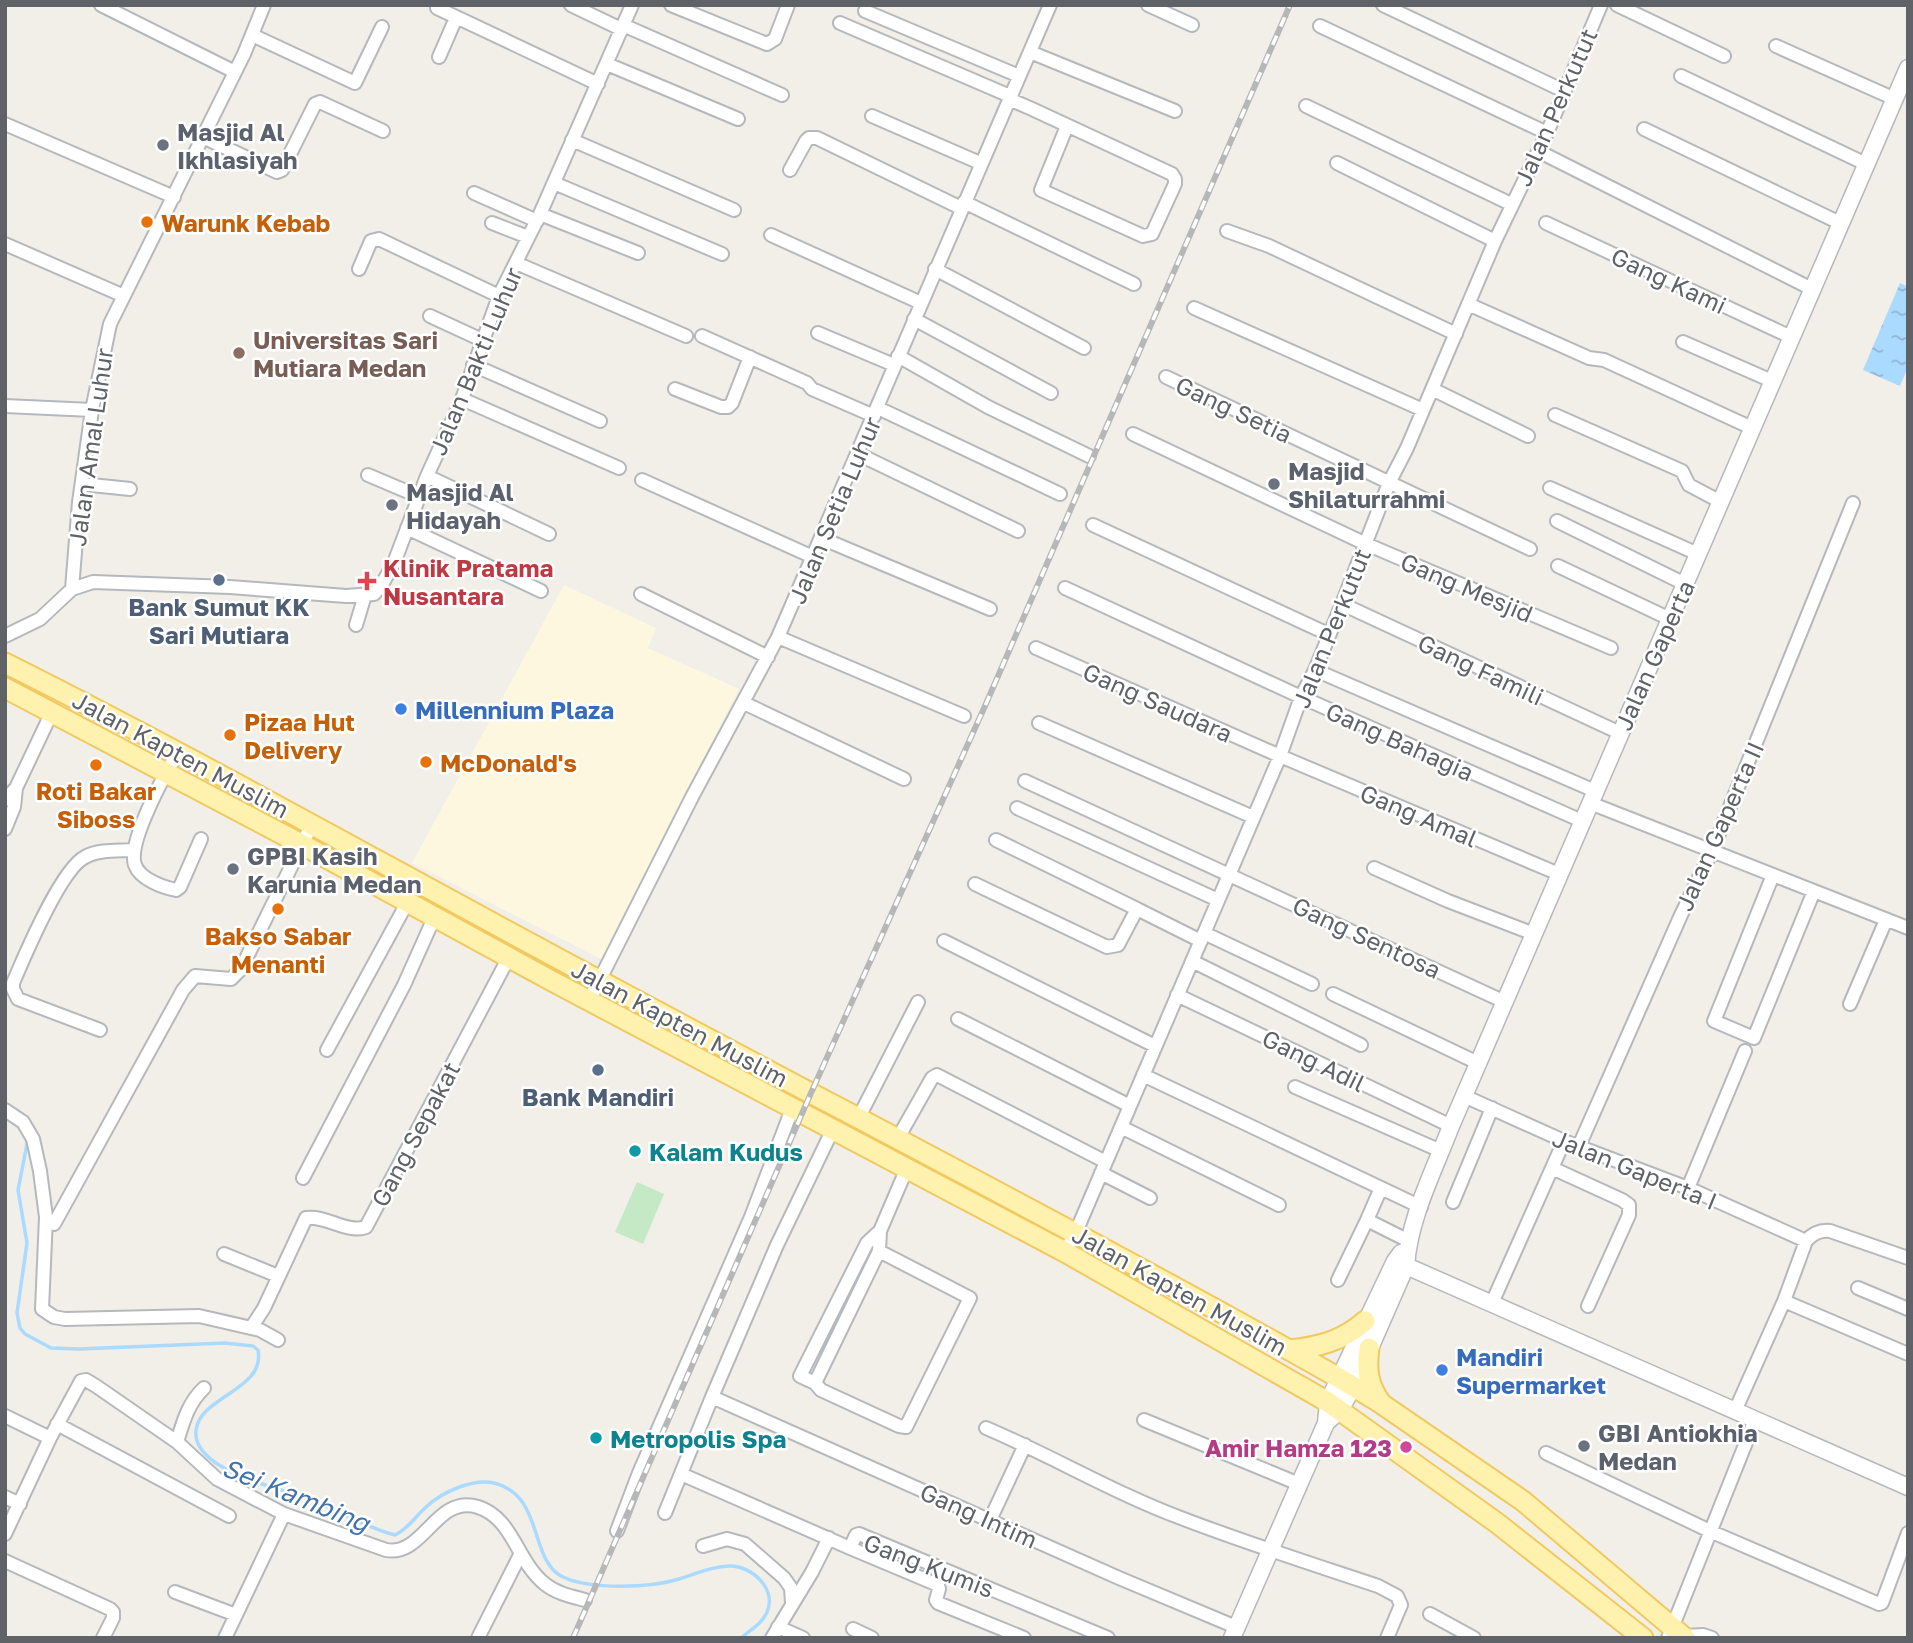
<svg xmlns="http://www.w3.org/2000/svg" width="1913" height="1643" font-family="'Golos Text',sans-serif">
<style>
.commercial{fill:#fef7e0}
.grass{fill:#c5e8c5}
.water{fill:url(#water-ripples)}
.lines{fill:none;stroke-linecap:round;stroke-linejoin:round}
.stream{stroke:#aadaff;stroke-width:3.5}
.minor-casing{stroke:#b5b8bc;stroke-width:16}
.tertiary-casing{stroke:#b5b8bc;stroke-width:19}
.primary-casing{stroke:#f2c960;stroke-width:23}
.minor{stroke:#fff;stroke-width:12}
.tertiary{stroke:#fff;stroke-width:16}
.primary{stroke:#fff2af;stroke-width:19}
.rail-casing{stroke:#b6b7b8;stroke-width:6}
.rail{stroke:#fff;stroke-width:3.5;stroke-dasharray:10;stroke-linecap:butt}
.worship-dot{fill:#6b7280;stroke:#fff;stroke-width:2.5}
.food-dot{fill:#e8710a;stroke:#fff;stroke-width:2.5}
.education-dot{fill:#8d6e63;stroke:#fff;stroke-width:2.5}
.service-dot{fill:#5c6f8a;stroke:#fff;stroke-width:2.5}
.health-dot{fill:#e0444e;stroke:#fff;stroke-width:2.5}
.shop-dot{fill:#3f7fe0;stroke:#fff;stroke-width:2.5}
.culture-dot{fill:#0f9aa8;stroke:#fff;stroke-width:2.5}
.hotel-dot{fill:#d1479c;stroke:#fff;stroke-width:2.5}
.labels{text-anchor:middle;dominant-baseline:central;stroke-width:5;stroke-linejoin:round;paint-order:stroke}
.street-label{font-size:24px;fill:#5f6368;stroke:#fff}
.worship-label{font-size:24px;font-weight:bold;fill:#5b616d;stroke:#fff;text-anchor:start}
.food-label{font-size:24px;font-weight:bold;fill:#c56008;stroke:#fff;text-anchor:start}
.education-label{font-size:24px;font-weight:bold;fill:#785e54;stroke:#fff;text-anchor:start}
.health-label{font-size:24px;font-weight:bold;fill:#be3a42;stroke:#fff;text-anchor:start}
.service-label{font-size:24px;font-weight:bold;fill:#4e5e75;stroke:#fff}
.shop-label{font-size:24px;font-weight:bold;fill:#366cbe;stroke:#fff;text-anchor:start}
.culture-label{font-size:24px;font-weight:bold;fill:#0d838f;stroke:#fff;text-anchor:start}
.hotel-label{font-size:24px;font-weight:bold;fill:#b23c85;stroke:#fff;text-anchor:end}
.water-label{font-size:26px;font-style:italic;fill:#4174aa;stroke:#fff}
</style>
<defs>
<pattern id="water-ripples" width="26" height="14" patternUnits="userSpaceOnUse" patternTransform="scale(1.75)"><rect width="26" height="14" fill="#aadaff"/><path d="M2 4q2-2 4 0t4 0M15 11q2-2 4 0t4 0" fill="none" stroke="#8eb4d2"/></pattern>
</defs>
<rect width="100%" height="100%" fill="#f1efe8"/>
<path class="commercial" d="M 564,585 L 656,628 L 648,648 L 739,689 L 601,959 L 412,863 Z"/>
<path class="grass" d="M 637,1182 L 664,1194 L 643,1244 L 615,1232 Z"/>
<path class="water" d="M 1900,283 L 1908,287 L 1908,367 L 1900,386 L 1863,370 Z"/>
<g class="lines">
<path class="stream" d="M 28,1139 L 18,1190 L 27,1243 L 17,1313 L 20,1328 L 25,1334 L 51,1348 L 79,1349 L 225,1343 L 253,1346 L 258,1350 C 266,1390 200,1396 196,1430 C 191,1471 283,1489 312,1500 C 340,1511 366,1528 395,1535 C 409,1528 415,1517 426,1507 C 442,1492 473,1478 494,1483 C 545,1496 528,1560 563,1577 C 591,1590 650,1588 679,1579 C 696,1574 712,1566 730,1566 C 752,1566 777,1589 767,1612 C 763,1623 750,1630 741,1638"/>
<defs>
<path id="minor" d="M 101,5 L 235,72
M 571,5 L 621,29
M 671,5 L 767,44 L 775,39 L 788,5
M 1148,5 L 1192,25
M 1383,5 L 1564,91
M 1617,5 L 1724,56
M 437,8 L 598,84
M 865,11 L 1019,76
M 840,23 L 1010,96
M 623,25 L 782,95
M 1320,26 L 1547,133
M 252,35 L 355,83 L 382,27
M 1776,46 L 1895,99
M 1030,52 L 1175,111
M 439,57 L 456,18
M 607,64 L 738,119
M 1681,76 L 1866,164
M 1009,99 L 1032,109 L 1172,174 L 1175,179 L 1175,184 L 1152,234 L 1143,236 L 1041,190 L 1067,126
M 1306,106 L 1511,204
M 872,116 L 980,163
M 5,124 L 174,197
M 1644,129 L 1840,223
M 203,137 L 277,172 L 282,170 L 315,104 L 320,102 L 383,131
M 572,140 L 734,210
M 1538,151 L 1812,289
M 1337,163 L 1495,241
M 790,170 L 806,141 L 809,138 L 817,138 L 961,208
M 554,183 L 722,254
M 474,193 L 537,221
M 964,202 L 1134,284
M 540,214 L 638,253
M 492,223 L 528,237
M 1546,223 L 1791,337
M 1227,231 L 1269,246 L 1456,334
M 771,235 L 921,303
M 5,244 L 124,296
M 516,263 L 686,336
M 359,269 L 371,241 L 379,239 L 499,296
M 935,269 L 1084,348
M 1468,304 L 1589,358 L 1604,360 L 1752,428
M 1194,308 L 1423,410
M 430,316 L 482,340
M 914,319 L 1051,393
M 818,333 L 894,365
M 702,336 L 807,383 L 812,389 L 874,416
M 1683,342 L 1772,381
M 898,356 L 988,407 L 1089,456
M 473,365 L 600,421
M 1166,377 L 1530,549
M 675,389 L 721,407 L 728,407 L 732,403 L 750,357
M 1432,389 L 1528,436
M 462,399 L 619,468
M 5,406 L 92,410
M 878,408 L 1060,494
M 1555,415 L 1682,471 L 1689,485 L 1721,502
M 1133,434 L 1366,544 L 1611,648
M 858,454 L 1018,531
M 368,475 L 420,497
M 427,476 L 549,534
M 642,480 L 813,557
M 82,484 L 130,489
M 1550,488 L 1698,554
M 1557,521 L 1685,584
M 1093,525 L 1328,634
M 407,528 L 541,591
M 821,538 L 990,609
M 1558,566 L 1670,619
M 1065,588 L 1301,697 L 1582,821
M 72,589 L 79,502 L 92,410 L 110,324 L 244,54 L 264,5
M 641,594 L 768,657
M 1342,604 L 1620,733
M 356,625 L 365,595
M 5,636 L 40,619 L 72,589 L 93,582 L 230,587 L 346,596 L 374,594 L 381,586 L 394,563 L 427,476 L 462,399 L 499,296 L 540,214 L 632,5
M 778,637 L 964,716
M 1036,648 L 1280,756 L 1559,874
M 1315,670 L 1595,791
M 744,703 L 904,779
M 1039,723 L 1253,817
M 178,753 C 165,773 127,843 135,865 C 140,879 162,887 176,890 L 180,887 L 201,839
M 1025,781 L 1505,1002
M 5,800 L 16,788 L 52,712
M 1590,803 L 1908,928
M 1017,808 L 1218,900
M 5,829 L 14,807 L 16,788
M 996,840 L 1137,909
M 1374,868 L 1448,901 L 1534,934
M 1773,875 L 1714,1021 L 1754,1038 L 1814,891
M 975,884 L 1107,947 L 1118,945 L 1137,909 L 1201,941
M 1204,933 L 1312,984
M 944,941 L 1155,1046
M 1192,961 L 1361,1045
M 1333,994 L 1478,1063
M 1177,995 L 1451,1126
M 589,1001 L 692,797 L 778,637 L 1050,5
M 1850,1004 L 1886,920
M 958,1019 L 1130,1106
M 100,1030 L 18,999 L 13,989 L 13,983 C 24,957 61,869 85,857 C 99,849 118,851 133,850
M 327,1050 L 407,903
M 1143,1075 L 1421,1207
M 1295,1087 L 1441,1151
M 1464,1096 L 1564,1141 L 1688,1188 L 1806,1241
M 5,1110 L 23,1122 L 33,1139 L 40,1171 L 46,1217 L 42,1309 L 54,1317 L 65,1319 L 199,1316 L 260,1330 L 278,1340
M 859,1117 L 918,1002
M 1121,1127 L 1279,1205
M 833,1129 L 777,1245 L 712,1397 L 1119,1578 L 1236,1627
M 898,1138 L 932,1078 L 937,1075 L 1106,1162
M 1579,1146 L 1681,915 L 1712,851 L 1853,503
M 1552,1168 L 1622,1200 L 1629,1205 L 1629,1215 L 1588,1306
M 1101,1173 L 1150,1198
M 303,1178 L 404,985 L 434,918
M 1381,1188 L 1367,1220 L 1409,1241
M 1688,1188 L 1745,1051
M 1453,1202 L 1492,1108
M 54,1224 L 183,990 L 195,976 L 231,979 L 241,969 L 312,824
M 879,1251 L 970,1298 L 906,1427 L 899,1426 L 821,1390 L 815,1383 L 800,1376 L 867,1243 L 880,1231
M 1065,1252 L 1076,1232 L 1280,756 L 1301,697 L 1315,670 L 1342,604 L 1389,483 L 1407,448 L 1495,241 L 1547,133 L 1601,5
M 224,1254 L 278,1276
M 1338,1280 L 1367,1220
M 1858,1288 L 1908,1309
M 1784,1301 L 1908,1354
M 1492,1303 L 1564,1141
M 251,1328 L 264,1308 L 306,1218 C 326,1215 347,1234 366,1227 L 509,957
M 815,1383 L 879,1251 L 880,1231 L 907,1168
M 1735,1411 L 1784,1301 L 1806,1241 C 1813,1233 1820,1230 1830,1231 L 1908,1258
M 5,1416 L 50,1438
M 1144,1420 L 1299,1484
M 57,1424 L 229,1516
M 986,1428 C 1052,1456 1114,1493 1181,1518 C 1246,1543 1312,1564 1378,1586 L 1397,1596 L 1401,1605 L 1387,1638
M 177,1442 L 217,1479 L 284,1514 L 386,1550 C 424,1557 436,1494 478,1507 C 513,1518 517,1562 545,1584 C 556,1593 570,1596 585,1600
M 1546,1453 L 1712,1532 L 1879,1604 L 1882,1603 L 1908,1533
M 681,1474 L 850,1548 L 856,1535 L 859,1534 L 1108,1638
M 5,1497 L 20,1504
M 665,1513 L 712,1397
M 990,1520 L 1025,1445
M 617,1531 L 639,1473 L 751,1217 L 792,1109
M 5,1534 L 50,1438 L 81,1381 L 86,1380 L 96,1386 L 177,1442 C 183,1422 188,1403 204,1388
M 703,1546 L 727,1539 L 745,1544 L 784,1578 L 791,1588 L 792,1603
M 850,1548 L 938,1585 L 939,1589 L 936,1600 L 938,1603 L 1024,1638
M 5,1561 L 110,1609 L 113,1612 L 113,1618 L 103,1638
M 175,1592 L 236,1615
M 1430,1614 L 1474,1638
M 778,1627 L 803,1638
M 853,1629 L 872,1638
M 1684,1636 L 1703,1635 L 1712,1638
M 225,1638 L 284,1514
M 478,1638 L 520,1555
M 772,1638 L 812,1572 L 829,1538
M 1668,1638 L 1755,1420"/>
<path id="tertiary" d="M 1395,1261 L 1908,1487
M 1326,1423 L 1340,1410 L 1353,1387 L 1406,1266 C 1409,1218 1434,1171 1451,1126 L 1908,68
M 1232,1638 L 1326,1423 L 1328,1402 L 1395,1261 L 1401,1253"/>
<path id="primary" d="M 5,663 C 207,764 403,876 602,982 C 848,1114 1096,1241 1339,1378 L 1376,1400 L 1523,1501 L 1685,1638
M 5,688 L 303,845 L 550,980 L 1065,1252 L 1328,1402 L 1497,1523 L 1643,1638
M 1369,1348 C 1366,1370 1368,1385 1381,1403
M 1289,1350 C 1318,1347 1343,1341 1365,1321"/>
</defs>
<use href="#minor" class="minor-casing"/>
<use href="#tertiary" class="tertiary-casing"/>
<use href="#primary" class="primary-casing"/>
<use href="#minor" class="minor"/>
<use href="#tertiary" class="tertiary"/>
<use href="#primary" class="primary"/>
<defs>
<path id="rail" d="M 573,1638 L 811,1093 L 985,706 L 1290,5"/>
</defs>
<use href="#rail" class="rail-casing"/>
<use href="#rail" class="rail"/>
</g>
<g class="worship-dot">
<circle cx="163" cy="145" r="7"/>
<circle cx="1274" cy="484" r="7"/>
<circle cx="392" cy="505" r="7"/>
<circle cx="233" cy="869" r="7"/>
<circle cx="1584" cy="1446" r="7"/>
</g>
<g class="food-dot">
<circle cx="147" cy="222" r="7"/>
<circle cx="230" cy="735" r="7"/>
<circle cx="426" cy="762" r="7"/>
<circle cx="96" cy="765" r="7"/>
<circle cx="278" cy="909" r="7"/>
</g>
<circle class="education-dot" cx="239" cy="353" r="7"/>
<g class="service-dot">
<circle cx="219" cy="580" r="7"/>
<circle cx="598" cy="1070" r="7"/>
</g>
<path class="health-dot" d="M363.5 570.5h7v7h7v7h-7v7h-7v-7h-7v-7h7z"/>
<g class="shop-dot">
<circle cx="401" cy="709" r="7"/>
<circle cx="1442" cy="1370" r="7"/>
</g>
<g class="culture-dot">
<circle cx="635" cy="1151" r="7"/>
<circle cx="596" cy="1438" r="7"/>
</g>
<circle class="hotel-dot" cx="1406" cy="1447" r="7"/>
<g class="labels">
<g class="street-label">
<text transform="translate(1555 107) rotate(-66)">Jalan Perkutut</text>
<text transform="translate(1669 280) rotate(25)">Gang Kami</text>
<text transform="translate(475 361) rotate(-67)">Jalan Bakti Luhur</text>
<text transform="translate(1234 409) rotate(25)">Gang Setia</text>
<text transform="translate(90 447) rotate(-82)">Jalan Amal Luhur</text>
<text transform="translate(834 510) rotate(-67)">Jalan Setia Luhur</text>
<text transform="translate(1467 587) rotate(23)">Gang Mesjid</text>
<text transform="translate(1331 628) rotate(-68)">Jalan Perkutut</text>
<text transform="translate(1654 655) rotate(-66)">Jalan Gaperta</text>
<text transform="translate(1481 669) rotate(25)">Gang Famili</text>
<text transform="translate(1158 702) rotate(24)">Gang Saudara</text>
<text transform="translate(1400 741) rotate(24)">Gang Bahagia</text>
<text transform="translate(181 754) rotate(28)">Jalan Kapten Muslim</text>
<text transform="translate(1419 815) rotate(23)">Gang Amal</text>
<text transform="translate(1719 826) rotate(-66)">Jalan Gaperta II</text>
<text transform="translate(1367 937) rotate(25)">Gang Sentosa</text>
<text transform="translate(680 1023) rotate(28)">Jalan Kapten Muslim</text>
<text transform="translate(1314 1060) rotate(26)">Gang Adil</text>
<text transform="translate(415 1134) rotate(-62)">Gang Sepakat</text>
<text transform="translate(1635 1169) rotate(22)">Jalan Gaperta I</text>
<text transform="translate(1180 1290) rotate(29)">Jalan Kapten Muslim</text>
<text transform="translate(979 1515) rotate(24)">Gang Intim</text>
<text transform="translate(929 1565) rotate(21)">Gang Kumis</text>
</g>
<g class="worship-label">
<text x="177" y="131">Masjid Al<tspan x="177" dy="28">Ikhlasiyah</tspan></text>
<text x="1288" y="470">Masjid<tspan x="1288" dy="28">Shilaturrahmi</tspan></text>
<text x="406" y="491">Masjid Al<tspan x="406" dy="28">Hidayah</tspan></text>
<text x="247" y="855">GPBI Kasih<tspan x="247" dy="28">Karunia Medan</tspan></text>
<text x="1598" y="1432">GBI Antiokhia<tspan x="1598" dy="28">Medan</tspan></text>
</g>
<g class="food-label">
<text x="161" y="222">Warunk Kebab</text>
<text x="244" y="721">Pizaa Hut<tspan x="244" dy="28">Delivery</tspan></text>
<text x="440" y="762">McDonald's</text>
<text x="96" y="790" text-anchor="middle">Roti Bakar<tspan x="96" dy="28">Siboss</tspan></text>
<text x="278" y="935" text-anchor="middle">Bakso Sabar<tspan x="278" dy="28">Menanti</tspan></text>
</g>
<g class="education-label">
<text x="253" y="339">Universitas Sari<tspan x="253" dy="28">Mutiara Medan</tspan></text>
</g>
<g class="health-label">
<text x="383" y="567">Klinik Pratama<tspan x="383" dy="28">Nusantara</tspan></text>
</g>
<g class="service-label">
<text x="219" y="606">Bank Sumut KK<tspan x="219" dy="28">Sari Mutiara</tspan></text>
<text x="598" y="1096">Bank Mandiri</text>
</g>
<g class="shop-label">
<text x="415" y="709">Millennium Plaza</text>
<text x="1456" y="1356">Mandiri<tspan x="1456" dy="28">Supermarket</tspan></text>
</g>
<g class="culture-label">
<text x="649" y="1151">Kalam Kudus</text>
<text x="610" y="1438">Metropolis Spa</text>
</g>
<g class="hotel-label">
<text x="1392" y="1447">Amir Hamza 123</text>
</g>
<g class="water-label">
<text transform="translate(296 1495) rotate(22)">Sei Kambing</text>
</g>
</g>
<rect width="1913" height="1643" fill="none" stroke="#5f6368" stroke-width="14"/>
</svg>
